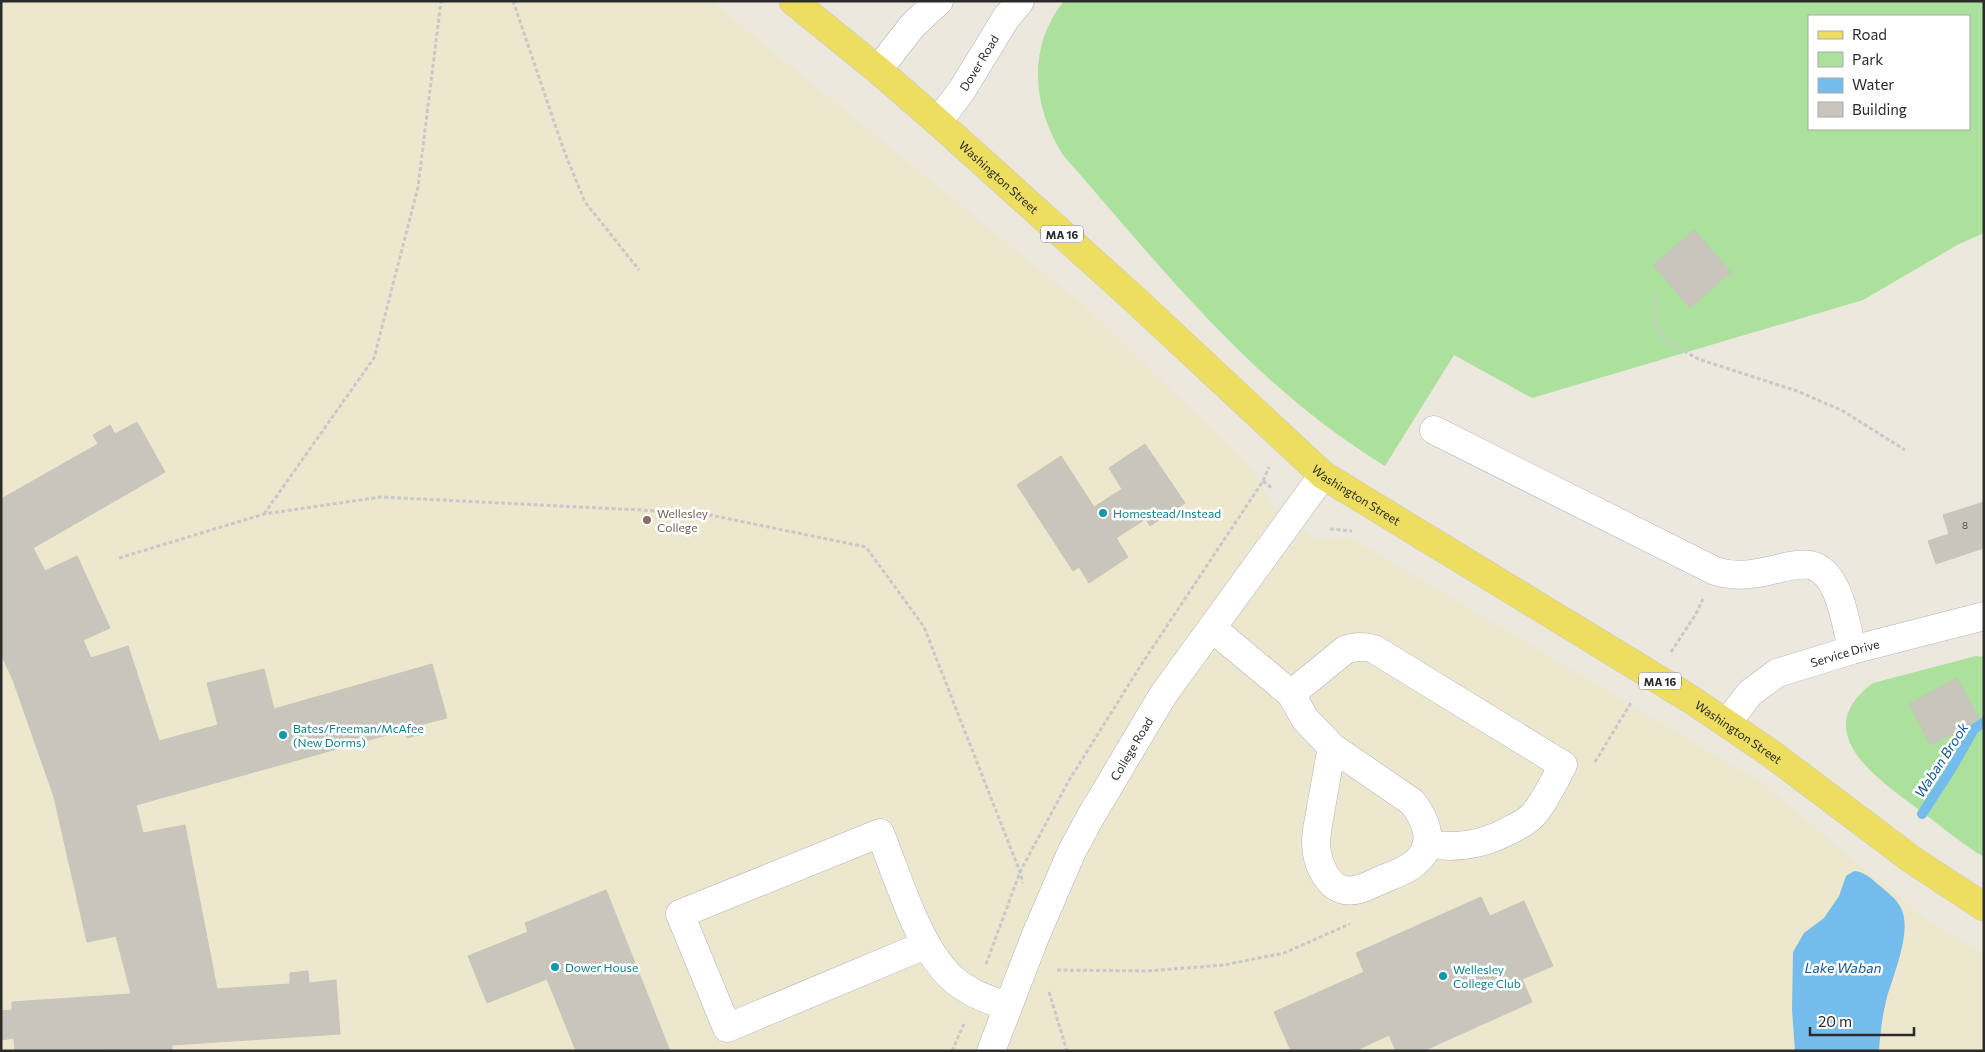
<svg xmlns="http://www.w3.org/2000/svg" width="1985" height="1052" font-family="Commissioner,sans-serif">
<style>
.education{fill:#ede7ce}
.green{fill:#abe19c;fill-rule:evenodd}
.water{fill:#74bceb}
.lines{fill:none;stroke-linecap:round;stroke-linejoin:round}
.stream{stroke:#74bceb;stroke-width:10}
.building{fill:#c8c6bc;stroke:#c8c4b7}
.minor-casing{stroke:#b1b2be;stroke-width:29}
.major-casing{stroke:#c8c8c8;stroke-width:29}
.path{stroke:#c8c8c8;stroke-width:3;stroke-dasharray:4 2.5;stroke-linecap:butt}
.minor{stroke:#fff;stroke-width:28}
.major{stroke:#edde62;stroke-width:28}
.culture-dot{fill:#0f9aa8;stroke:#fff;stroke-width:2}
.education-dot{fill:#8d6e63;stroke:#fff;stroke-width:2}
.labels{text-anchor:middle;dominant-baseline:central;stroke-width:5;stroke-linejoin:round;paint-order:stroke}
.number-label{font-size:10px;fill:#52524f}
.shield{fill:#fff;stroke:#6b6b6b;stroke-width:1}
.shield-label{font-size:11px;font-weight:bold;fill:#2b2b2b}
.street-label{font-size:12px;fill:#2b2b2b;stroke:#fff}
.education-label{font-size:12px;fill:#785e54;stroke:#fff;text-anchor:start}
.culture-label{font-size:12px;fill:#0d838f;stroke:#fff;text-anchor:start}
.water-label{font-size:14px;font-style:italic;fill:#115999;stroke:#fff}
</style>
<rect width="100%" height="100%" fill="#ece8de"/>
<path class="education" d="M 1,1 L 711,1 L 1087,308 L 1253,470 L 1269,501 L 1315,539 L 1353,539 L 1759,781 L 1922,916 L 1984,954 L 1984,1051 L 1,1051 Z"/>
<path class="green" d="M 1064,1 L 1984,1 L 1984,233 L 1959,244 L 1863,300 L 1532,398 L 1454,355 L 1385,466 C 1253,386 1163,269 1063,155 C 1033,107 1026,48 1064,1 ZM 1809,16 L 1969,16 L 1969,129 L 1809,129 Z
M 1976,656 L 1984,657 L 1984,857 C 1962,844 1942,827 1922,812 C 1882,782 1805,733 1873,683 Z"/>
<path class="water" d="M 1854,871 C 1864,871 1873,880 1880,886 C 1888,893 1896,898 1901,908 C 1913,932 1892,977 1886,1001 C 1882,1018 1880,1034 1879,1051 L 1795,1051 L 1792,1010 L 1793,952 L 1804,933 L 1824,918 L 1839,896 L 1846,876 Z"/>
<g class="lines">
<path class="stream" d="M 1922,814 L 1950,771 L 1974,729 L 1984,722"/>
</g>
<path class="building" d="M 1694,230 L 1731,272 L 1690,308 L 1653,265 Z
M 137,422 L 165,472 L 33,548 L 45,571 L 77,556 L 110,628 L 83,640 L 91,658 L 128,646 L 159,741 L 218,725 L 207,683 L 264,669 L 274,709 L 432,664 L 447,718 L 423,724 L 425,733 L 407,738 L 405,730 L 136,805 L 143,833 L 185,825 L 217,989 L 290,984 L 290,973 L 308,971 L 309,983 L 336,980 L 340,1034 L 172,1045 L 172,1051 L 115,1051 L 115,1049 L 85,1051 L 15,1051 L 14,1038 L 1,1040 L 1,1011 L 12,1010 L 12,1002 L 131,994 L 116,936 L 87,942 L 54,797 L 13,680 L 1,654 L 1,499 L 98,444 L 93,435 L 110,425 L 115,434 Z
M 1145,444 L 1185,503 L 1150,526 L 1146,519 L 1116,538 L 1128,557 L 1089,583 L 1079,567 L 1073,571 L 1017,485 L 1061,456 L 1094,507 L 1122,489 L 1109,468 Z
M 1984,502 L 1984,548 L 1936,564 L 1928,541 L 1949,534 L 1943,515 Z
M 1957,678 L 1979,719 L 1931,745 L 1909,704 Z
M 606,890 L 670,1051 L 576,1051 L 547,979 L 487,1003 L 468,956 L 528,932 L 525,923 Z
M 1481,897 L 1490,916 L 1524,901 L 1553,966 L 1522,979 L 1532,1002 L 1423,1051 L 1396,1051 L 1389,1035 L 1355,1051 L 1291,1051 L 1274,1012 L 1364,972 L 1356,953 Z"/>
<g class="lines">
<defs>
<g id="minor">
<path d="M 878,70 L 913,25 L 939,1"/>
<path id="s1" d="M 938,122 L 962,90 L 1006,18 L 1020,1"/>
<path d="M 1434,430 L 1715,571 C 1734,577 1749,575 1768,571 C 1782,568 1796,563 1810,565 C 1840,571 1846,625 1852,650"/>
<path d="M 1212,628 L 1291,694 L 1305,719 L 1332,747 L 1412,802 C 1426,819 1437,845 1415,863 C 1406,871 1393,875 1381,880 C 1369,885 1356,894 1341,889 C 1328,885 1319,866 1317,853 C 1314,837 1319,822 1321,807 C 1325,787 1328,767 1332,747"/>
<path d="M 1291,694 L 1345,650 C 1355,646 1363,646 1374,649 L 1563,765 C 1554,781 1546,800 1534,814 C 1527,822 1518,826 1508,831 C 1482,845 1457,849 1427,844"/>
<path id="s2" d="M 1727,723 L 1750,693 L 1777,673 L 1852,650 L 1984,616"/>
<path d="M 925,945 L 727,1028 L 680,914 L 880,833 C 898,877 918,948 953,979 C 969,993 988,999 1007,1007"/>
<path id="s3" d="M 991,1051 L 1035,937 L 1072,851 L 1091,816 L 1163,695 L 1323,475"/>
</g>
<g id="major">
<path id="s4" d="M 793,1 L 878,70 L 938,122 L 1131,296 L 1323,475 L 1692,700 L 1773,755 L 1911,859 L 1984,907"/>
</g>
</defs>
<use href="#minor" class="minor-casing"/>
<use href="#major" class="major-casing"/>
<path class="path" d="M 513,1 L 563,148 L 585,202 L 639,270
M 1657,294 L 1655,307 L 1655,326 L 1662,338 L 1698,359 L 1797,391 L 1843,411 L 1905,450
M 1263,481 L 1272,488
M 264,514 L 374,358 L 418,187 L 441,1
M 1330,529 L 1352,531
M 119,558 L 264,514 L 381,497 L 700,513 L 866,547 L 924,627 L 1020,872 L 1023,883
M 1671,652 L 1696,614 L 1703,599
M 1595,762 L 1632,701
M 986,964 L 1020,872 L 1068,782 L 1141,665 L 1263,481 L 1269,467
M 1057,970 L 1147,971 L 1224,965 L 1284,953 L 1350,924
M 1049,992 L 1067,1051
M 115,1051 L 115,1049
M 952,1051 L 964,1024"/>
<use href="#minor" class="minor"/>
<use href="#major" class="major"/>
</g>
<g class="culture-dot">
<circle cx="1103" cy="513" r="5"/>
<circle cx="283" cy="735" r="5"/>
<circle cx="555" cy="967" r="5"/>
<circle cx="1443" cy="976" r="5"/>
</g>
<circle class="education-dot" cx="647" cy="520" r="5"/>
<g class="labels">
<g class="number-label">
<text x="1965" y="525">8</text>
</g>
<g class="shield">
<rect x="1041" y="225.5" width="42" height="17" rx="4"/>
<rect x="1639" y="672.5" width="42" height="17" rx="4"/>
</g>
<g class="shield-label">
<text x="1062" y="234">MA 16</text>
<text x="1660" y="681">MA 16</text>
</g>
<g class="street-label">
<text stroke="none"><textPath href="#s1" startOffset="72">Dover Road</textPath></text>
<text stroke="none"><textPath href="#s4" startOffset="271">Washington Street</textPath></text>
<text stroke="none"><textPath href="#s4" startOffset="750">Washington Street</textPath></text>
<text stroke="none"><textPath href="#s2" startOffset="142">Service Drive</textPath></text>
<text stroke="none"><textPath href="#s4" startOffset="1200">Washington Street</textPath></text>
<text stroke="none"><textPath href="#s3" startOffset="334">College Road</textPath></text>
</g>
<g class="education-label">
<text x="657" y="513">Wellesley<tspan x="657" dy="14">College</tspan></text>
</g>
<g class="culture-label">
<text x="1113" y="513">Homestead/Instead</text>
<text x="293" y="728">Bates/Freeman/McAfee<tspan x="293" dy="14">(New Dorms)</tspan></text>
<text x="565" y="967">Dower House</text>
<text x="1453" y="969">Wellesley<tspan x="1453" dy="14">College Club</tspan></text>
</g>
<g class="water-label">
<text transform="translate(1941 760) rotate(-57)">Waban Brook</text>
<text x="1843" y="967">Lake Waban</text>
</g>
</g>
<rect width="1985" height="1052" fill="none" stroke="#2b2b2b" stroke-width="5"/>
<rect x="1808" y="15" width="162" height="115" fill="#ffffff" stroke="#aaaaaa"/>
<rect x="1818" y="31" width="25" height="8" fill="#edde62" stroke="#aaaaaa"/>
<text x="1852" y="40" font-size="15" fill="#2b2b2b">Road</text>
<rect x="1818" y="52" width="25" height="15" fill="#abe19c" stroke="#aaaaaa"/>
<text x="1852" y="65" font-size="15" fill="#2b2b2b">Park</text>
<rect x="1818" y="78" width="25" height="15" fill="#74bceb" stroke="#aaaaaa"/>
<text x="1852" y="90" font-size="15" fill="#2b2b2b">Water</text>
<rect x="1818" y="102" width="25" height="15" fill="#c8c6bc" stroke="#aaaaaa"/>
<text x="1852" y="115" font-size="15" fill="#2b2b2b">Building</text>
<path d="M1810 1027v8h104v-8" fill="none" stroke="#2b2b2b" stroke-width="2.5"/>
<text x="1818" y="1027" font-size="15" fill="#2b2b2b" stroke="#ffffff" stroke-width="4" paint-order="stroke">20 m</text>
</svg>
